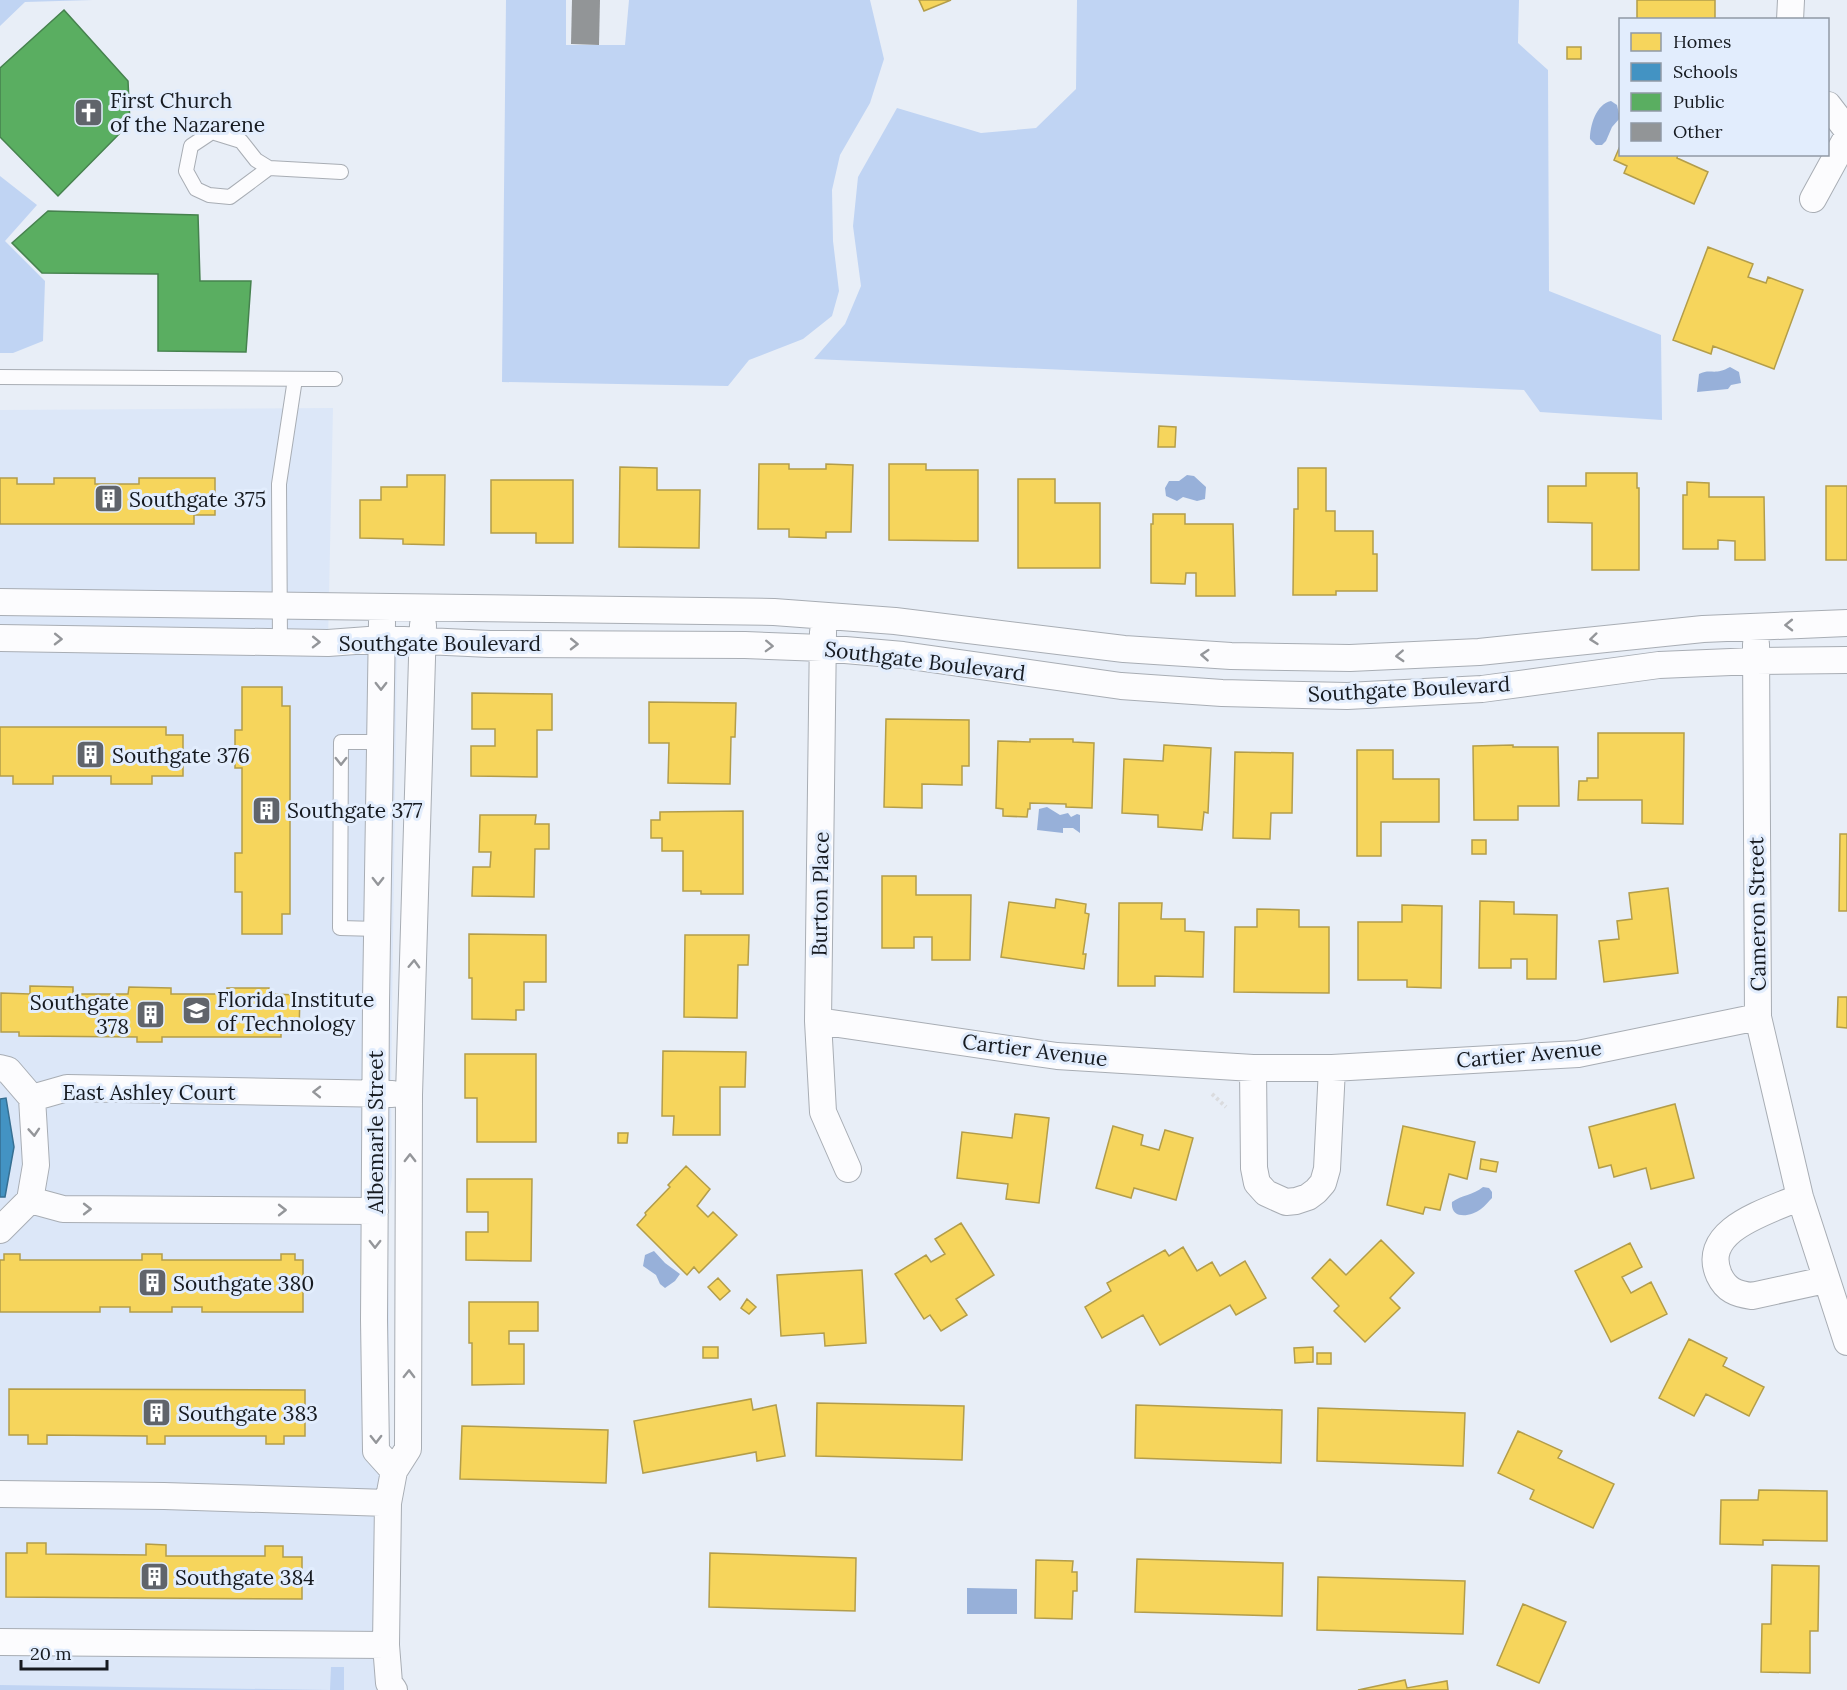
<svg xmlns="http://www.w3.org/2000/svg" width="1847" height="1690" font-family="Lora,serif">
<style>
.built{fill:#dce7f8}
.green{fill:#c0d4f3}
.water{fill:#97b0d9}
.homes{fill:#f6d55c;stroke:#b39d4a;stroke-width:1.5}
.schools{fill:#4393c3;stroke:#366f92;stroke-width:1.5}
.public{fill:#5aae61;stroke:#46824e;stroke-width:1.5}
.building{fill:#929597}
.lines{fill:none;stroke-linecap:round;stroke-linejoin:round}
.service-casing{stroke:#a8adb4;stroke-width:16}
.minor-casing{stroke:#a8adb4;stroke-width:28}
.path{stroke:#dadbde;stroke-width:4;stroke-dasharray:3 3;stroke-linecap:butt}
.service{stroke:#fcfcfe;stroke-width:14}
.minor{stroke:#fcfcfe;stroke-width:26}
.oneway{stroke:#94969a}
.labels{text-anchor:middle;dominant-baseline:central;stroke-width:6;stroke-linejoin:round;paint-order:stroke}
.poi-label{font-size:21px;fill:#161a20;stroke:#e2edfd;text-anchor:start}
.street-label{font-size:21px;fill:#161a20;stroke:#e2edfd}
</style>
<rect width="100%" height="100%" fill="#e8eef7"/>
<path class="built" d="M 333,408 L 328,642 L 397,643 L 391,1093 L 392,1177 L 386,1213 L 389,1318 L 386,1690 L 0,1690 L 0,410 Z"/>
<path class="green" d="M 0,0 L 93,0 L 25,2 L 0,26 Z
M 506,0 L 566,0 L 566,45 L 625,45 L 629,0 L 870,0 L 884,59 L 870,103 L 840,155 L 832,190 L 833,241 L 839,291 L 832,316 L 803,339 L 749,360 L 728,386 L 502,382 Z
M 1077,0 L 1519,0 L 1518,43 L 1548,70 L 1549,291 L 1661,335 L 1662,420 L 1540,412 L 1524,390 L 814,359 L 845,324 L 861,286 L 853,226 L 858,177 L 897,108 L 981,133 L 1036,128 L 1076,89 Z
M 0,176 L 37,205 L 5,241 L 45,281 L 43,341 L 13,353 L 0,353 Z
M 331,1667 L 344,1667 L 344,1690 L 0,1690 L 0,1685 L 330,1690 Z"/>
<path class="water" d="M 1611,101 L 1617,105 L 1620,118 L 1612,127 L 1606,141 L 1602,145 L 1596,145 L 1590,139 C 1590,126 1596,104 1611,101 Z
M 1730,367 L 1739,372 L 1741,383 L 1731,385 L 1728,389 L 1697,392 L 1699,374 C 1711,368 1714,376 1730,367 Z
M 1187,475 L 1194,476 L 1206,487 L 1205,499 L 1197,501 L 1183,497 L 1177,501 L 1166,496 L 1165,488 L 1169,481 L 1179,481 Z
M 1047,807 L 1060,815 L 1068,813 L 1071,817 L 1077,814 L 1080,815 L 1080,833 L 1073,828 L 1063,828 L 1063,833 L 1037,830 L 1039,809 Z
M 1483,1187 L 1489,1188 L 1492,1192 L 1492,1198 C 1489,1201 1485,1206 1481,1209 C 1471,1217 1450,1220 1452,1202 C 1462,1195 1473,1195 1483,1187 Z
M 654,1251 L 665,1263 L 680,1274 L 675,1281 L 665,1288 L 660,1284 L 656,1275 L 643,1266 L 645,1255 Z
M 967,1588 L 1017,1589 L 1017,1614 L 967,1614 Z"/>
<path class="homes" d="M 919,0 L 951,0 L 924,11 Z
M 1637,0 L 1715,0 L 1715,20 L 1637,20 Z
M 1567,47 L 1581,47 L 1581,59 L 1567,59 Z
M 1620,146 L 1620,154 L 1678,154 L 1677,158 L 1708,172 L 1694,204 L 1624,173 L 1627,166 L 1614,160 Z
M 1708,247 L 1753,264 L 1748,277 L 1766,283 L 1768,277 L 1803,290 L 1774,369 L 1713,346 L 1711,354 L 1673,340 Z
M 1159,426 L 1176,427 L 1175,447 L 1158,447 Z
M 759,464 L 789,464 L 789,469 L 826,469 L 826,464 L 853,465 L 851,532 L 826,532 L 826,538 L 789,537 L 789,529 L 758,529 Z
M 889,464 L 926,464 L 926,470 L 978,470 L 978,541 L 889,540 Z
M 620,467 L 657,468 L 657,490 L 700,490 L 699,548 L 619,547 Z
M 1298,468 L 1326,468 L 1326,511 L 1335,511 L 1335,531 L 1373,531 L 1373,554 L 1377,554 L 1377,591 L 1336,591 L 1336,595 L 1293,595 L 1294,509 L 1298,509 Z
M 1586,473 L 1637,473 L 1637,488 L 1639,488 L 1639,570 L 1592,570 L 1592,523 L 1548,522 L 1548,486 L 1586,486 Z
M 407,475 L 445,475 L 444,545 L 403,544 L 403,539 L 360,538 L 360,500 L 381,500 L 381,487 L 407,487 Z
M 0,478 L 17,478 L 17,484 L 54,484 L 54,478 L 95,478 L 95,484 L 139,484 L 139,478 L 215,478 L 215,515 L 194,515 L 194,524 L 0,524 Z
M 1018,479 L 1055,479 L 1055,503 L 1100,503 L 1100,568 L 1018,568 Z
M 491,480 L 573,480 L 573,543 L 536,543 L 536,533 L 491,533 Z
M 1687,482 L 1709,483 L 1709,497 L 1764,497 L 1765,560 L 1735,560 L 1735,541 L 1718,540 L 1718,549 L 1683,549 L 1683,495 L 1687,495 Z
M 1826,486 L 1847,486 L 1847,560 L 1826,560 Z
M 1153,514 L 1185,514 L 1185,524 L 1233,524 L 1235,596 L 1196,596 L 1196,573 L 1186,573 L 1185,584 L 1151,583 L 1151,524 L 1153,524 Z
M 242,687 L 282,687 L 282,706 L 290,706 L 290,914 L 282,914 L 282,934 L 242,934 L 242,892 L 235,892 L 235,853 L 242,853 L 242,768 L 235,768 L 235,730 L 242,730 Z
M 472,693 L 552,694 L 552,730 L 537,730 L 537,777 L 471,776 L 471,746 L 495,746 L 495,729 L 472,729 Z
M 649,702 L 736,703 L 735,737 L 731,737 L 730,784 L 668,783 L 669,743 L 649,743 Z
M 886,719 L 969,720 L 969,766 L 962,766 L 962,785 L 922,784 L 922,808 L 884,807 Z
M 0,727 L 166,727 L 166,735 L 183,735 L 183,776 L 152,776 L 152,784 L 111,784 L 111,776 L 53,776 L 53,784 L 13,784 L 13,776 L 0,776 Z
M 1598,733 L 1684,733 L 1683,824 L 1642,823 L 1642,800 L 1578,800 L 1579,781 L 1587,781 L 1587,778 L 1598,778 Z
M 1030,739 L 1073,739 L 1073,742 L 1094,743 L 1092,808 L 1066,807 L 1066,804 L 1030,803 L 1030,809 L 1028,809 L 1027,817 L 1003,816 L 1003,809 L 996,808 L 998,741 L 1030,742 Z
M 1164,745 L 1211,748 L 1208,813 L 1204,812 L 1202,830 L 1158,827 L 1158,815 L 1122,813 L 1124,759 L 1163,761 Z
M 1513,745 L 1513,747 L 1558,747 L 1559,806 L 1518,806 L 1518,820 L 1474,820 L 1473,746 Z
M 1357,750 L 1393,750 L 1393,779 L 1439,779 L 1439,822 L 1381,822 L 1381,856 L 1357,856 Z
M 1235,752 L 1293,753 L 1292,813 L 1271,813 L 1270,839 L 1233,838 Z
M 743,811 L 743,894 L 701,894 L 701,891 L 683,891 L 683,851 L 662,851 L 662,838 L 651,838 L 651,820 L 660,820 L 660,812 Z
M 480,815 L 536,815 L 535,824 L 549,824 L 549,849 L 535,849 L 534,897 L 472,896 L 473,867 L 490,867 L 491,852 L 479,852 Z
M 1840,834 L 1847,834 L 1847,911 L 1839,911 Z
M 1472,840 L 1486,840 L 1486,854 L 1472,854 Z
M 882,876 L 916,876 L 916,895 L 971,895 L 970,960 L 932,960 L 932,937 L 914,937 L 914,948 L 882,948 Z
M 1668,888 L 1678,973 L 1604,982 L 1599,941 L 1619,939 L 1617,921 L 1632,919 L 1629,893 Z
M 1056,899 L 1086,904 L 1085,913 L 1089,914 L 1083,954 L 1086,954 L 1084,969 L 1001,957 L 1009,902 L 1055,908 Z
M 1480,901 L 1514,902 L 1514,914 L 1557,915 L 1556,979 L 1527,979 L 1527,959 L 1511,959 L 1511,968 L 1479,968 Z
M 1119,903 L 1162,903 L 1161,919 L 1185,919 L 1185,931 L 1204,932 L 1203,977 L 1155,976 L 1155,986 L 1118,986 Z
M 1402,905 L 1442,906 L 1441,988 L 1407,987 L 1407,980 L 1358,980 L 1358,922 L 1402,922 Z
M 1257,909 L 1299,910 L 1299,927 L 1329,927 L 1329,993 L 1234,992 L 1235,927 L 1257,927 Z
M 469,934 L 546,935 L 546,982 L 524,982 L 524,1010 L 516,1010 L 516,1020 L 472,1019 L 472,978 L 469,978 Z
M 685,935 L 749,935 L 748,965 L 738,965 L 737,1018 L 684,1017 Z
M 30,986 L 73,987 L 73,994 L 128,994 L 129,987 L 171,988 L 171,994 L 227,994 L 227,988 L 269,988 L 269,994 L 300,995 L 299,1032 L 281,1032 L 281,1037 L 162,1037 L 162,1042 L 137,1042 L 137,1037 L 19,1036 L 19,1032 L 1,1032 L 1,993 L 30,994 Z
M 1838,997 L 1847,997 L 1847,1028 L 1837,1027 Z
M 663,1051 L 746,1052 L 745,1087 L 720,1087 L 720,1135 L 673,1135 L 674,1116 L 662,1116 Z
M 465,1054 L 536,1054 L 536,1142 L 477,1142 L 477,1098 L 465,1098 Z
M 1675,1104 L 1694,1178 L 1651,1189 L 1646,1168 L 1614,1177 L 1611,1165 L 1599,1168 L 1589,1127 Z
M 1015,1114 L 1049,1118 L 1039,1203 L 1006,1199 L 1008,1184 L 957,1178 L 962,1132 L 1012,1138 Z
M 1113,1126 L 1143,1135 L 1141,1145 L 1159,1150 L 1165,1130 L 1193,1138 L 1176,1200 L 1134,1188 L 1131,1198 L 1096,1188 Z
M 1403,1126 L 1475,1142 L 1467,1179 L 1449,1174 L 1440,1210 L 1425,1207 L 1423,1214 L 1387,1205 Z
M 618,1133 L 628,1133 L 627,1143 L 618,1143 Z
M 1481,1159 L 1498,1162 L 1496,1172 L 1480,1169 Z
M 686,1166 L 710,1189 L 697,1206 L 708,1217 L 713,1212 L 737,1235 L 699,1273 L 694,1267 L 687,1275 L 637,1225 L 646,1215 L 645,1213 L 670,1187 L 668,1185 Z
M 467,1179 L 532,1179 L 531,1261 L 466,1260 L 466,1232 L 488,1232 L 488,1212 L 467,1212 Z
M 961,1223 L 994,1275 L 956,1299 L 967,1315 L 941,1331 L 930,1315 L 924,1319 L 895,1274 L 926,1255 L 931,1262 L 945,1254 L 935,1239 Z
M 1381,1240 L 1414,1273 L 1390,1298 L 1400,1308 L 1365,1342 L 1334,1311 L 1339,1306 L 1312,1278 L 1330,1259 L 1346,1275 Z
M 1630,1243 L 1642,1267 L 1622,1277 L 1631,1293 L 1651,1282 L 1667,1314 L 1611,1342 L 1575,1271 Z
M 1183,1247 L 1197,1271 L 1212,1262 L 1220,1276 L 1245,1261 L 1266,1298 L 1236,1315 L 1230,1305 L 1160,1345 L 1143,1315 L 1102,1338 L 1085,1307 L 1111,1291 L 1107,1283 L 1165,1250 L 1169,1256 Z
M 4,1254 L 20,1254 L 20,1260 L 142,1260 L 142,1254 L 162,1254 L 162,1260 L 281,1260 L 281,1254 L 295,1254 L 295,1260 L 303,1260 L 303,1312 L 202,1312 L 202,1307 L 172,1307 L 172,1312 L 130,1312 L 130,1307 L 100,1307 L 100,1312 L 0,1312 L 0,1260 L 4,1260 Z
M 862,1270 L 866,1343 L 825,1346 L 824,1333 L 781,1336 L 777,1275 Z
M 718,1278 L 730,1291 L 720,1300 L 708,1287 Z
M 747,1299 L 756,1307 L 749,1314 L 741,1308 Z
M 469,1302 L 538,1302 L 538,1331 L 509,1331 L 509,1344 L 524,1344 L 524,1384 L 472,1385 L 472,1343 L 469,1343 Z
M 1689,1339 L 1727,1358 L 1723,1366 L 1764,1387 L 1749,1416 L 1706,1394 L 1694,1416 L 1659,1398 Z
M 703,1347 L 718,1347 L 718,1358 L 703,1358 Z
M 1313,1347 L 1313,1362 L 1295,1363 L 1294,1348 Z
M 1317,1353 L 1331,1353 L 1331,1364 L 1317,1364 Z
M 9,1389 L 305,1390 L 305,1436 L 284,1436 L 284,1444 L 266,1444 L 266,1436 L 165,1436 L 165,1444 L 147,1444 L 147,1436 L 47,1435 L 47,1444 L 28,1444 L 28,1435 L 9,1435 Z
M 751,1399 L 753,1410 L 776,1405 L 785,1456 L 757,1461 L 756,1452 L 643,1473 L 634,1421 Z
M 817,1403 L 964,1406 L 962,1460 L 816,1456 Z
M 1136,1405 L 1282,1410 L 1281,1463 L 1135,1458 Z
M 1318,1408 L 1465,1413 L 1463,1466 L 1317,1461 Z
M 462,1426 L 608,1430 L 606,1483 L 460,1479 Z
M 1518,1431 L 1562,1451 L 1558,1458 L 1614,1484 L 1593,1528 L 1530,1499 L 1534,1490 L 1498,1473 Z
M 1759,1490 L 1827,1491 L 1827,1541 L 1763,1540 L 1763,1545 L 1720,1544 L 1721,1500 L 1758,1500 Z
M 27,1543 L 46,1543 L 46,1554 L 146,1555 L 146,1544 L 166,1545 L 166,1556 L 265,1556 L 265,1546 L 283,1546 L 283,1557 L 302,1557 L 302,1599 L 6,1597 L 6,1553 L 27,1553 Z
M 710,1553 L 856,1558 L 855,1611 L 709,1607 Z
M 1137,1559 L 1283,1563 L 1282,1616 L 1135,1612 Z
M 1036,1560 L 1073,1561 L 1072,1572 L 1077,1572 L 1077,1591 L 1073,1591 L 1072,1619 L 1035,1618 Z
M 1772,1565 L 1819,1566 L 1818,1631 L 1810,1631 L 1810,1673 L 1761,1672 L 1762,1624 L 1771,1624 Z
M 1318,1577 L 1465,1581 L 1463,1634 L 1317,1630 Z
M 1523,1604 L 1566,1622 L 1539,1683 L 1497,1665 Z
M 1405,1680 L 1407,1688 L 1447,1681 L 1448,1690 L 1358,1690 Z"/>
<path class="schools" d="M 6,1098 L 14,1147 L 5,1197 L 0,1197 L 0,1099 Z"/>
<path class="public" d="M 64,10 L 128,81 L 130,123 L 58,196 L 0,137 L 0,68 Z
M 48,211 L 198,215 L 200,281 L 251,281 L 246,352 L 158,351 L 158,274 L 42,273 L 12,243 Z"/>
<path class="building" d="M 572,0 L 600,0 L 599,45 L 571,44 Z"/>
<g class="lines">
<defs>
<path id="service" d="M 269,168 L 230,197 L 209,195 L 196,189 L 186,171 L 191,146 L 212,132 L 241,141 L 256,160 L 269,168 L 341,172
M 0,377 L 335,379
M 280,642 L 279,484 L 295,379
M 378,929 L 340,928 L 341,742 L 381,742"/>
<path id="minor" d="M 1790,20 L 1791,0
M 1828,105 L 1847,130
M 1813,199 L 1847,137
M 0,602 L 774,612 L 895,621 L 1124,649 L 1231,656 L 1350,658 L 1479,652 L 1703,629 L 1847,623
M 382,622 L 376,1002 L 374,1320 L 376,1451 L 394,1471
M 823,632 L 818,1021 L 823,1112 L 848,1169
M 0,638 L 328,643 L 382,639 L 490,644 L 745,645 L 822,648 L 903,655 L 1121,686 L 1222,693 L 1347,696 L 1482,689 L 1659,665 L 1755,661 L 1847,660
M 1756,644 L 1758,1017 L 1800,1197 L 1847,1342
M 818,1021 L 1057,1056 L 1253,1068 L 1332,1068 L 1578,1054 L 1758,1017
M 0,1068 L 8,1070 L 32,1098
M 1253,1068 L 1254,1168 L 1257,1183 L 1266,1193 L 1286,1202 L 1296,1201 L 1308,1197 L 1316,1191 L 1323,1183 L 1327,1169 L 1332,1068
M 1800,1197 C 1770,1211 1699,1229 1719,1275 C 1726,1290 1736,1294 1752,1296 L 1825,1280
M 30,1200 L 63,1209 L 375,1211
M 0,1230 L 30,1200 L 36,1165 L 32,1098 L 67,1088 L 392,1094
M 0,1494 L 164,1496 L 388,1503
M 0,1642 L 386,1645
M 394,1690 L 389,1683 L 386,1645 L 388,1503 L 394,1471 L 408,1449 L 409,1095 L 423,625"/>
</defs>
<use href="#service" class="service-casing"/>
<use href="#minor" class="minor-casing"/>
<path class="path" d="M 1212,1094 L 1226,1107"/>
<use href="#service" class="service"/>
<use href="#minor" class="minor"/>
</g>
<defs><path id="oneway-chevron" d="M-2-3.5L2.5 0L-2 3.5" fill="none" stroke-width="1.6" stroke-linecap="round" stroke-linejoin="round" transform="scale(1.5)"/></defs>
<g class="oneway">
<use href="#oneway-chevron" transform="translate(1789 625) rotate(179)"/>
<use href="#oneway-chevron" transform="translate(58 639) rotate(1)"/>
<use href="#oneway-chevron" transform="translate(1594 639) rotate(174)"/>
<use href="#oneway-chevron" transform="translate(316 642) rotate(1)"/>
<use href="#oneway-chevron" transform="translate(574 644) rotate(1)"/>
<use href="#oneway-chevron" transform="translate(769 646) rotate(2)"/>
<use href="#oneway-chevron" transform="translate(1205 655) rotate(-176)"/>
<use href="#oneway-chevron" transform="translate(1400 656) rotate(177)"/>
<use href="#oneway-chevron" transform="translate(381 686) rotate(90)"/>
<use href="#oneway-chevron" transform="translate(341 761) rotate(90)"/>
<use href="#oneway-chevron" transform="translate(378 881) rotate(90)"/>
<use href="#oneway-chevron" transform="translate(414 964) rotate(-88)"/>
<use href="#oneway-chevron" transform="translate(317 1092) rotate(-179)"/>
<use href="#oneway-chevron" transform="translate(34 1132) rotate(86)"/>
<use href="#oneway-chevron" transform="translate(410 1158) rotate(-90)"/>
<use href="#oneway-chevron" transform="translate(87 1209)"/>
<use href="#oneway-chevron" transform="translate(282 1210)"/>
<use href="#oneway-chevron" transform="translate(375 1244) rotate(90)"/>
<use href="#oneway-chevron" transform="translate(409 1374) rotate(-89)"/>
<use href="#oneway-chevron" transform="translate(376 1439) rotate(89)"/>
</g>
<defs>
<symbol id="church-square" viewBox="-11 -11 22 22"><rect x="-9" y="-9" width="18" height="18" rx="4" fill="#60646b" stroke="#e2edfd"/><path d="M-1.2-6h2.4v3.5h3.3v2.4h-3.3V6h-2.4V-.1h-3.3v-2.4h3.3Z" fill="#fff"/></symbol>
<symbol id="building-square" viewBox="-11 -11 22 22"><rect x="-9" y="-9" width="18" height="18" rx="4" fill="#60646b" stroke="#e2edfd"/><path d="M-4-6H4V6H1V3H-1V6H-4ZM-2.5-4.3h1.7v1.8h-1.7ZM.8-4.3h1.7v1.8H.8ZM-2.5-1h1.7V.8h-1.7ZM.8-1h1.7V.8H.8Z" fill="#fff"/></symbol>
<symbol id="university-square" viewBox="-11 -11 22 22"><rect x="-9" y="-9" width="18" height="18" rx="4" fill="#60646b" stroke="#e2edfd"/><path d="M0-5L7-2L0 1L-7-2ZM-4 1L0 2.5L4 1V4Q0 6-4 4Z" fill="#fff"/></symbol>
</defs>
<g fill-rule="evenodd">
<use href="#church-square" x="72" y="96" width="33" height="33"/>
<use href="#building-square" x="92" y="482" width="33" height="33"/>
<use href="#building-square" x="74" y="738" width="33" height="33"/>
<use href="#building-square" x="250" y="794" width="33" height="33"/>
<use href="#university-square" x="180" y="994" width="33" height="33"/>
<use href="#building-square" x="134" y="998" width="33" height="33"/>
<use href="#building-square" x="136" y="1266" width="33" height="33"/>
<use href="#building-square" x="140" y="1396" width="33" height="33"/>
<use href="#building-square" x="138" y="1560" width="33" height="33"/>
</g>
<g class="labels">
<g class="poi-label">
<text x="110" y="100">First Church<tspan x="110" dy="24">of the Nazarene</tspan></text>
<text x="129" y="499">Southgate 375</text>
<text x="112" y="755">Southgate 376</text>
<text x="287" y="810">Southgate 377</text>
<text x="217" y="999">Florida Institute<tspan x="217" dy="24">of Technology</tspan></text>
<text x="129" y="1002" text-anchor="end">Southgate<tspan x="129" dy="24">378</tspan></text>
<text x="173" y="1283">Southgate 380</text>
<text x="178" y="1413">Southgate 383</text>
<text x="175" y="1577">Southgate 384</text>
</g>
<g class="street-label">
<text x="440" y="643">Southgate Boulevard</text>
<text transform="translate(925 661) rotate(7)">Southgate Boulevard</text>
<text transform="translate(1409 689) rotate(-3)">Southgate Boulevard</text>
<text transform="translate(820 894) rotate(-89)">Burton Place</text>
<text transform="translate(1757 914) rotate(-91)">Cameron Street</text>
<text transform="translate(1035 1050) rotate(7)">Cartier Avenue</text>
<text transform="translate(1529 1054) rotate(-5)">Cartier Avenue</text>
<text x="149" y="1092">East Ashley Court</text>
<text transform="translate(375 1132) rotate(-90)">Albemarle Street</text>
</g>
</g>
<rect x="1619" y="18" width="210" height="138" fill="#e2edfd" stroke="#9099a5" stroke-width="1.5"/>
<rect x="1631" y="33" width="30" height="18" fill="#f6d55c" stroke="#9099a5" stroke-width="1.5"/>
<text x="1673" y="48" font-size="18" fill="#161a20">Homes</text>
<rect x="1631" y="63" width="30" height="18" fill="#4393c3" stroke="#9099a5" stroke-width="1.5"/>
<text x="1673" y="78" font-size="18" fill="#161a20">Schools</text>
<rect x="1631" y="93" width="30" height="18" fill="#5aae61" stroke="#9099a5" stroke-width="1.5"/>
<text x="1673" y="108" font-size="18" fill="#161a20">Public</text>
<rect x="1631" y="123" width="30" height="18" fill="#929597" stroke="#9099a5" stroke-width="1.5"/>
<text x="1673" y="138" font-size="18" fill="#161a20">Other</text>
<path d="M21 1660v9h86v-9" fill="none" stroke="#161a20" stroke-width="3"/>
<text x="30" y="1660" font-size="18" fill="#161a20" stroke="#e2edfd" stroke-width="4.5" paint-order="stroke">20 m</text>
</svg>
